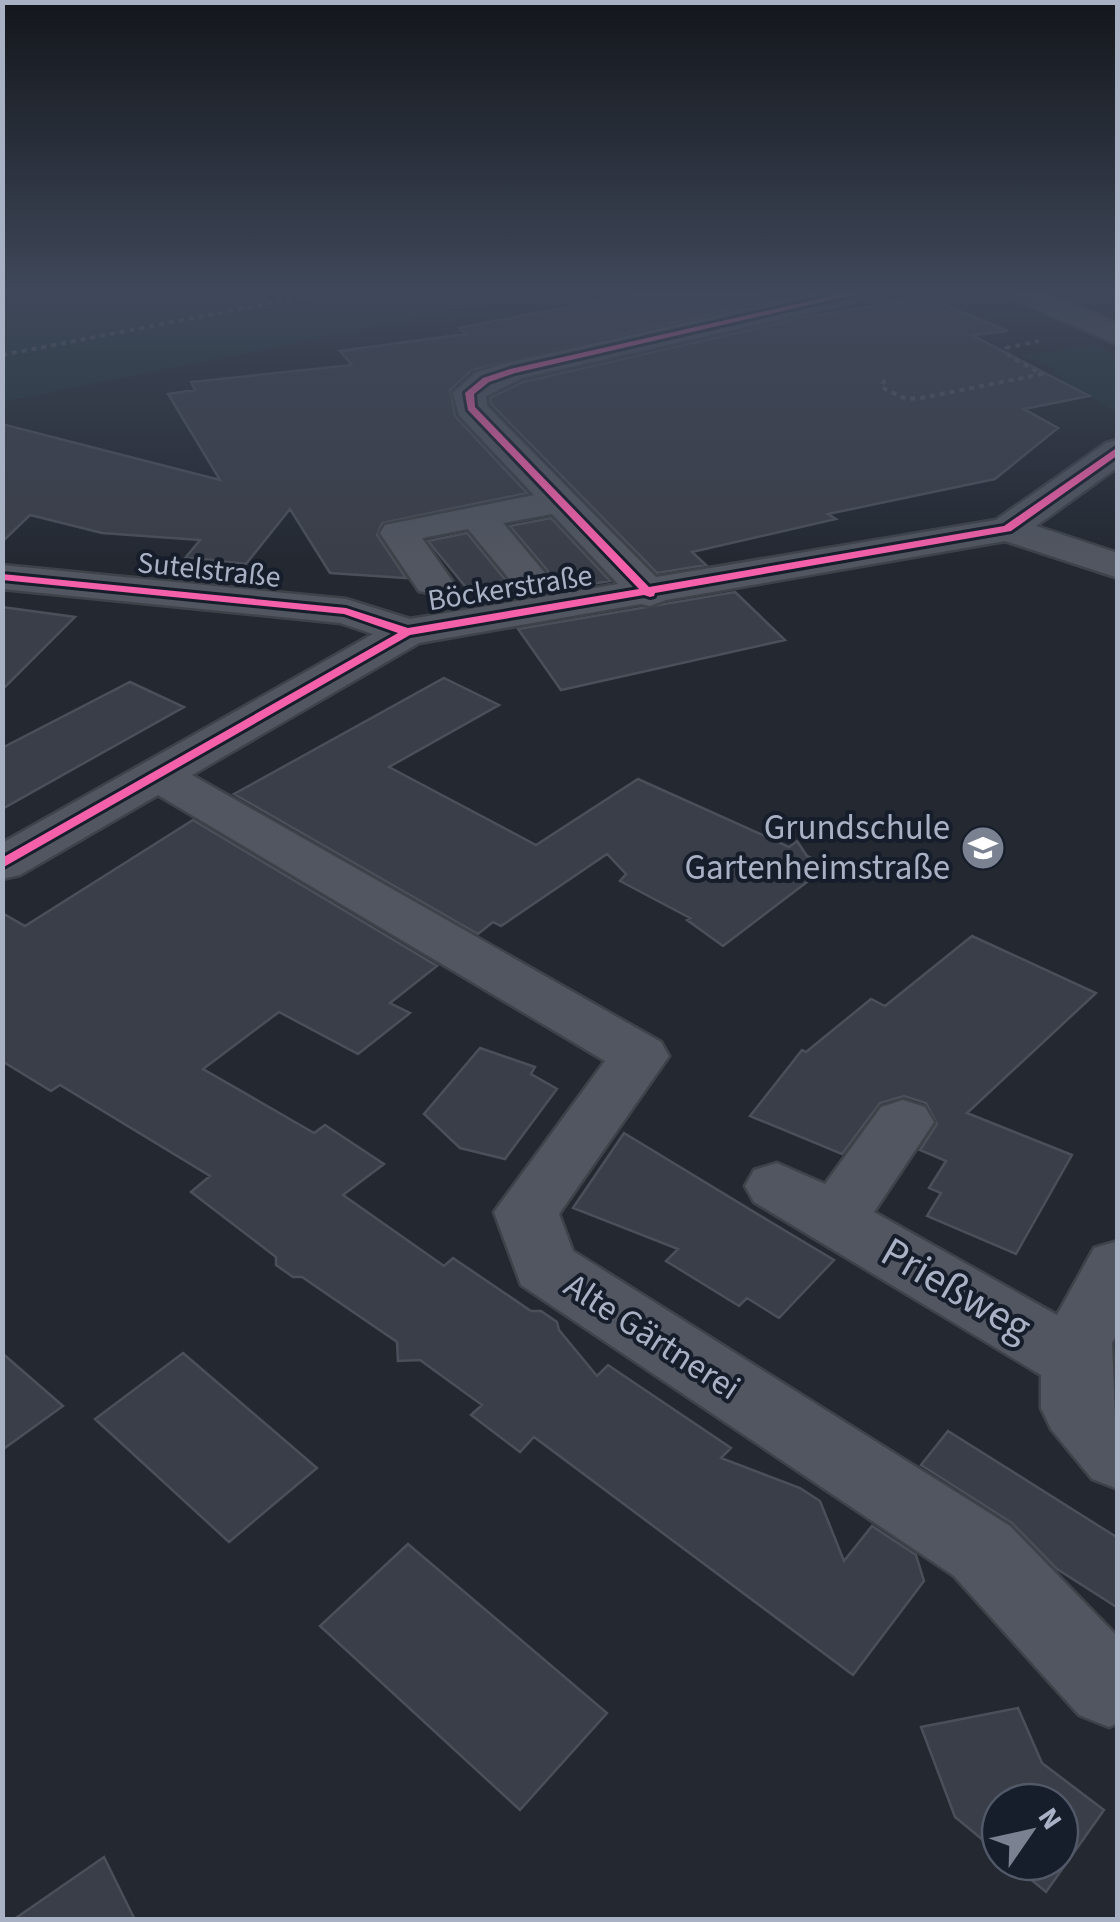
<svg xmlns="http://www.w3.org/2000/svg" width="1120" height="1922" font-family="'Source Sans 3',sans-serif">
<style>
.green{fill:#203237}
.building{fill:#3a3e48;stroke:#4a4f59;stroke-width:2.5}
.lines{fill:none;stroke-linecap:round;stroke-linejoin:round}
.minor-casing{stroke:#3e4249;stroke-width:5}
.path{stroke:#555a63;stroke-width:4;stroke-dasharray:5 5;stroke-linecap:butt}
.minor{fill:#515660;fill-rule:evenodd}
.cycleway-casing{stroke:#161d2b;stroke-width:6}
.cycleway{fill:#f560ab;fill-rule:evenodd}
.labels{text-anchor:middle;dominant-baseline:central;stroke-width:8;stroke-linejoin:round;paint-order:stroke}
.far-street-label{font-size:30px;fill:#a9b2c5;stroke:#161d2b}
.poi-label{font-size:35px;fill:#a9b2c5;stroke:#161d2b;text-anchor:end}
.street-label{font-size:35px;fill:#a9b2c5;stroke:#161d2b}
.near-street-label{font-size:42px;fill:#a9b2c5;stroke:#161d2b}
</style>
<rect width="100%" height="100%" fill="#232831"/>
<path class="green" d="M 7,294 L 538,294 L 3,402 L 2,295 Z
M 1096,345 L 1117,355 L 1117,412 L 1059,380 L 1064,378 L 1052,372 L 1056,369 L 1023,356 Z"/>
<path class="building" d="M 634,294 L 761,294 L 771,300 L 472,370 L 450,390 L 455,416 L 527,493 L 382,523 L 377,535 L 406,578 L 330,573 L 290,509 L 246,564 L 186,557 L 200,540 L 102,533 L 30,515 L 2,542 L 2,424 L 220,480 L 168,394 L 195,390 L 191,382 L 352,365 L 340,351 L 466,334 L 459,328 Z
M 925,297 L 1008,331 L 972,335 L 1089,396 L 1024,409 L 1058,428 L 995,479 L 828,514 L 836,519 L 692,552 L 706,565 L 657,573 L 491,404 L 490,398 L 523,382 L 802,318 Z
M 551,518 L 610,581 L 498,600 L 488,588 L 469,591 L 428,541 L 467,533 L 508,583 L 539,585 L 548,571 L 510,526 Z
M 735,592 L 785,640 L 561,690 L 518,629 Z
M 2,607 L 75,617 L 2,690 Z
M 444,678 L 499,705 L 389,767 L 536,845 L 638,779 L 789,847 L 797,841 L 807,856 L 828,866 L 723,946 L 687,920 L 690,918 L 620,881 L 626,874 L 607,854 L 501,926 L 493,922 L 478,934 L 234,794 Z
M 130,682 L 184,707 L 2,809 L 2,748 Z
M 193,820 L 437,966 L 390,1003 L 410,1013 L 358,1054 L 279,1012 L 203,1069 L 314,1133 L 325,1125 L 384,1164 L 343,1195 L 444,1266 L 453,1258 L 531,1311 L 541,1311 L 557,1322 L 559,1330 L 597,1376 L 608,1365 L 731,1448 L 721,1458 L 800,1488 L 820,1501 L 844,1561 L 872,1526 L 916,1555 L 924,1581 L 853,1675 L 534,1437 L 520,1452 L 471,1415 L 482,1405 L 420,1360 L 398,1361 L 397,1342 L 302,1277 L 293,1277 L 276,1265 L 276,1257 L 191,1192 L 210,1176 L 60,1085 L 51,1091 L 2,1061 L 2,913 L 25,926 Z
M 972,936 L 1096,993 L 967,1113 L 1072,1155 L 1016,1254 L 927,1216 L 941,1193 L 929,1188 L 946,1161 L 920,1150 L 937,1124 L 926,1103 L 904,1096 L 880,1103 L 842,1154 L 750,1116 L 802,1050 L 806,1052 L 871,999 L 885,1006 Z
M 480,1048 L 535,1067 L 531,1074 L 557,1089 L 505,1159 L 460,1148 L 424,1114 Z
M 624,1133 L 769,1221 L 834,1260 L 779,1318 L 747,1298 L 739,1306 L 666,1261 L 678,1249 L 573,1208 Z
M 2,1353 L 63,1406 L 2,1450 Z
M 183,1353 L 317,1468 L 229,1542 L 95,1419 Z
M 948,1431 L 1118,1538 L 1118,1608 L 1057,1569 L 1012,1523 L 921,1465 Z
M 408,1544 L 607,1713 L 520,1810 L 320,1626 Z
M 1018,1708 L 1042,1763 L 1104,1810 L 1046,1892 L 1010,1862 L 1060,1862 L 1060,1802 L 1000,1802 L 1000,1854 L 955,1817 L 921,1727 Z
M 104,1857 L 135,1920 L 13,1920 Z"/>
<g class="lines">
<defs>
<path id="minor" d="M 813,294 L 866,294 L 852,303 L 522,378 L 486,396 L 487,406 L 656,577 L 996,520 L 1106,443 L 1118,440 L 1118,467 L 1036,526 L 1118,553 L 1118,578 L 1005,541 L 666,600 L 650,606 L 641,604 L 419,643 L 192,775 L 661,1042 L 669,1056 L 559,1214 L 573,1251 L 1010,1526 L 1118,1637 L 1118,1723 L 1109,1727 L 1079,1715 L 954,1576 L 521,1285 L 494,1212 L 605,1061 L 158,795 L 20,875 L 2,879 L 2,843 L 373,634 L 340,623 L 2,589 L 2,565 L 346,599 L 410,619 L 618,584 L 552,514 L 503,523 L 545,573 L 539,581 L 511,581 L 468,529 L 422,538 L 453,582 L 447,591 L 433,594 L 419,591 L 380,533 L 385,525 L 534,495 L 459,415 L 453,393 L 475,373 L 502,364 Z
M 1013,294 L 1051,294 L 1118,324 L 1118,345 L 1017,300 Z
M 903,1100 L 925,1107 L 934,1122 L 874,1212 L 1057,1315 L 1094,1248 L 1118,1241 L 1118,1332 L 1112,1343 L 1118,1489 L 1092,1479 L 1051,1429 L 1041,1408 L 1041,1375 L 754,1202 L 745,1186 L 754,1170 L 777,1163 L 825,1184 L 881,1107 Z"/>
</defs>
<use href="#minor" class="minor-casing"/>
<path class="path" d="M 350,294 L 366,294
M 2,355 L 318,294
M 885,380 L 881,387 L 906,399 L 921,398 L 1042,374 L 1009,356 L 1006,348 L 1039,341"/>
<use href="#minor" class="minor"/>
<defs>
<path id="cycleway" d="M 841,294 L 856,294 L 515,373 L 489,382 L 474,394 L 475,407 L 649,587 L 1004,526 L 1118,447 L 1118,455 L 1011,531 L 655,593 L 654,596 L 650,597 L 644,595 L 410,635 L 2,868 L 2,858 L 398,633 L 344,614 L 2,580 L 2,574 L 346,608 L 408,628 L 639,589 L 468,410 L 465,393 L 483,378 L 510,369 Z"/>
</defs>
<use href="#cycleway" class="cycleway-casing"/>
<use href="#cycleway" class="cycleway"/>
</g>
<linearGradient id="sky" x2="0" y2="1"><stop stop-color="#13161b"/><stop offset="0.52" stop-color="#3f485a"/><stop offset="1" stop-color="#3f485a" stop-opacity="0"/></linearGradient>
<rect width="1120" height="563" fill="url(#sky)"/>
<defs>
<symbol id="school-disc" viewBox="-11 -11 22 22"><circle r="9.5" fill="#7a8291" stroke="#161d2b"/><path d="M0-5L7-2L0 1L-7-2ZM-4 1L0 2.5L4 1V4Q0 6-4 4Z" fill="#fff"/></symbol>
</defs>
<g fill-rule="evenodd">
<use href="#school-disc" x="958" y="823" width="50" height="50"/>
</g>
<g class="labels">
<g class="far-street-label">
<text transform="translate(209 570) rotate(6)">Sutelstraße</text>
<text transform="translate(510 588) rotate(-9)">Böckerstraße</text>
</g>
<g class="poi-label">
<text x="950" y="828">Grundschule<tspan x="950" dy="40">Gartenheimstraße</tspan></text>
</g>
<g class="street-label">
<text transform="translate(652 1337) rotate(33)">Alte Gärtnerei</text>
</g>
<g class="near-street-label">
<text transform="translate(956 1290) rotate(30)">Prießweg</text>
</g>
</g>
<rect width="1120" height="1922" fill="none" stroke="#a9b2c5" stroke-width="10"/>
<g transform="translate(1030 1832) rotate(56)"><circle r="48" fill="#161d2b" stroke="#515969" stroke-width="2.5"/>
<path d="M0-8L18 38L0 25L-18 38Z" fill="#7a8291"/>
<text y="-15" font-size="28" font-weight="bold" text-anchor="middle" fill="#a9b2c5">N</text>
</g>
</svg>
